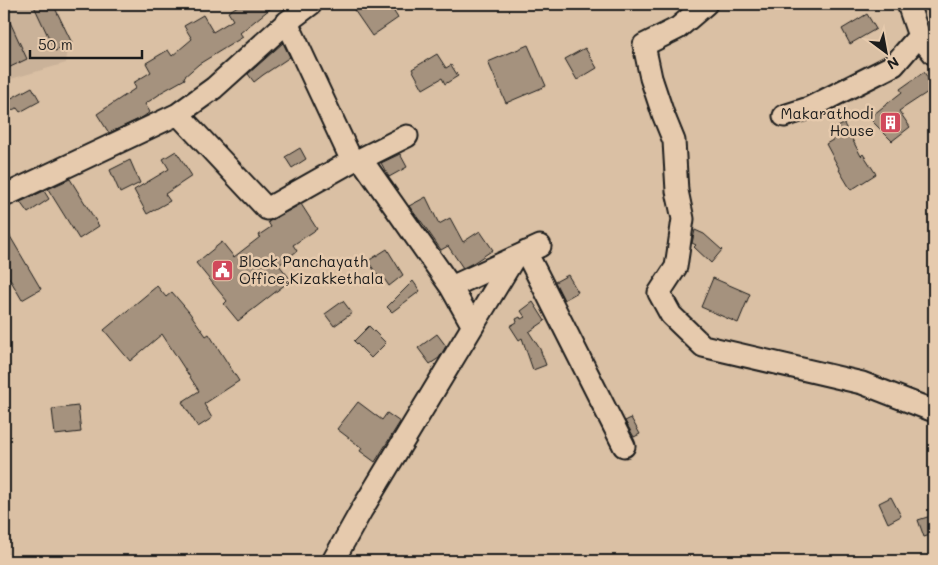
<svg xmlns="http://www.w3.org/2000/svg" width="938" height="565" font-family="Mali,sans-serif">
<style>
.built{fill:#cab299}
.building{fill:#a5927e;stroke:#1c1c1c}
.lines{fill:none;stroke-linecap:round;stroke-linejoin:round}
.minor-casing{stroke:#1c1c1c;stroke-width:25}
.minor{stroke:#e6caad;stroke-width:21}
.labels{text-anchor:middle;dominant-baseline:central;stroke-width:5;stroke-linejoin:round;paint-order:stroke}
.poi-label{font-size:15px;fill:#1c1c1c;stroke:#e6caad;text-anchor:end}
</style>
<rect width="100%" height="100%" fill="#dac0a4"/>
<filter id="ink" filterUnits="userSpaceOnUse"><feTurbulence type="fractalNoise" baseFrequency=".02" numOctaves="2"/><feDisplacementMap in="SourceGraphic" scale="10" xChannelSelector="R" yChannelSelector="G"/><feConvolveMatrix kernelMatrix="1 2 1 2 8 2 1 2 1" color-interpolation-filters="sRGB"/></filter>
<g filter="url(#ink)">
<path class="built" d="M 4,4 L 55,4 L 69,37 L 66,63 L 4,81 Z"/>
<path class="building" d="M 33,4 L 53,4 L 72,43 L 55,51 Z
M 241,4 L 276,4 L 240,33 L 243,37 L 199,64 L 184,77 L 185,79 L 160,93 L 160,94 L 145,104 L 150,112 L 143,117 L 109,133 L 97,114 L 136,88 L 133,83 L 151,72 L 146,63 L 168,50 L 172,56 L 192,39 L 184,26 L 203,15 L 213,32 L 233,20 L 228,12 Z
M 350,4 L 389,4 L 398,18 L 372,36 Z
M 4,9 L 27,59 L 4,70 Z
M 867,14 L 876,29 L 850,44 L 842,29 Z
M 283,43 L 290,57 L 263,75 L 254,82 L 248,74 Z
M 528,45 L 546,86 L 506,103 L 488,62 Z
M 585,48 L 597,68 L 577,80 L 565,59 Z
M 437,54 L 446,68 L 451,65 L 458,76 L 445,84 L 442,78 L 423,89 L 412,69 Z
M 924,72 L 934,88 L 899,111 L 910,127 L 892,141 L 869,118 L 902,92 L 900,89 Z
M 32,87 L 40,101 L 20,112 L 17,108 L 4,113 L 4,102 Z
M 844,124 L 861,156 L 863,154 L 876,174 L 851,190 L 839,170 L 840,170 L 826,144 L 836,138 L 831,130 Z
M 300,148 L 306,159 L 292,168 L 285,157 Z
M 176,151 L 192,176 L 165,194 L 170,201 L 147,214 L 134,190 L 169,169 L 163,159 Z
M 400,154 L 407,167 L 389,177 L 381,163 Z
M 130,160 L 140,183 L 120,193 L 110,170 Z
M 70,179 L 99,226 L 79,239 L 48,189 Z
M 44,191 L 49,199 L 28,213 L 20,202 Z
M 426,197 L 439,224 L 450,218 L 463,242 L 480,231 L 493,250 L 473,263 L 463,268 L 448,246 L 441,250 L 421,221 L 420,221 L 409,206 Z
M 301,204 L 317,229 L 293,245 L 297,251 L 279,265 L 291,280 L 238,321 L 224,304 L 227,301 L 196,263 L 222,242 L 234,257 L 260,237 L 259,235 L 271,227 L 268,222 Z
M 4,226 L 41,289 L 22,300 L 4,269 Z
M 695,230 L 704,234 L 722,250 L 711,263 L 694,247 L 696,245 L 692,243 Z
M 387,249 L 403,275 L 389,286 L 383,277 L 380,279 L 368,261 Z
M 568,275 L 578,292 L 564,300 L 555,282 Z
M 713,278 L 750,294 L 738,323 L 701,307 Z
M 413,281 L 420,291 L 392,312 L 387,307 Z
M 157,286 L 166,297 L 172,292 L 189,312 L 206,336 L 209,334 L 239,381 L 204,404 L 212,418 L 198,427 L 182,402 L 199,391 L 162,334 L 130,361 L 104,330 Z
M 343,301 L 352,313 L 334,326 L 325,314 Z
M 533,302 L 545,321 L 529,332 L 540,349 L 546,365 L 533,370 L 522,338 L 519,340 L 510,326 L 517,322 L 516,319 L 520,317 L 521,319 L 525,317 L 521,311 Z
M 369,326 L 386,343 L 371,358 L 354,341 Z
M 437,334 L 446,346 L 439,358 L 430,364 L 418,348 Z
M 358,402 L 382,420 L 387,413 L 400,422 L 375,462 L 360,451 L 362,448 L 337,429 Z
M 78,406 L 81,432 L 55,435 L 52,409 Z
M 631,418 L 640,434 L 634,437 L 625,421 Z
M 891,497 L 901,516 L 888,523 L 879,503 Z
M 934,515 L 934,534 L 924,537 L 918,520 Z"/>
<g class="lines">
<defs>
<path id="minor" d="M 706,4 L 678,28 L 644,45 L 651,78 L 663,114 L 674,141 L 677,191 L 683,219 L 676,267 L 659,293 L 671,315 L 703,346 L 862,383 L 934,411
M 908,4 L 919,36 L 934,54
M 287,22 L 352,161
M 178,114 L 267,209 L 352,161 L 361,159 L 407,136
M 784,116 L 809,108 L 894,65 L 919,36
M 361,159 L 451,287 L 540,246
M 4,196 L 178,114 L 214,88 L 287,22 L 311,4
M 526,252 L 624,446
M 451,287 L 473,326
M 333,561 L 361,511 L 514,258"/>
</defs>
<use href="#minor" class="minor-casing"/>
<use href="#minor" class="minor"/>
</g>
</g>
<defs>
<symbol id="building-square" viewBox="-11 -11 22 22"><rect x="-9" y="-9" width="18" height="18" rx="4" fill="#d1495b" stroke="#e6caad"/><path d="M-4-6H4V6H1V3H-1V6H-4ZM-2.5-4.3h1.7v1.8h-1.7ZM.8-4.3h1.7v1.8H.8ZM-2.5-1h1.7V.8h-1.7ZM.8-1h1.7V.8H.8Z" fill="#fff"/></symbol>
<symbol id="civic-square" viewBox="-11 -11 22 22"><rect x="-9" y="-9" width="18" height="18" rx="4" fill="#d1495b" stroke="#e6caad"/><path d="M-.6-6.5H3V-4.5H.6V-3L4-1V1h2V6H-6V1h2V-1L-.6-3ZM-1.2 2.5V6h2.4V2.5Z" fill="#fff"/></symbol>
</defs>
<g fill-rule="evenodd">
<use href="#building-square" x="878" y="110" width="25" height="25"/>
<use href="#civic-square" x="210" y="258" width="25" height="25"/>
</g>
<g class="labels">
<g class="poi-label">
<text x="874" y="113">Makarathodi<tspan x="874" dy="17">House</tspan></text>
<text x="239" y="261" text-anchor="start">Block Panchayath<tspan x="239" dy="17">Office,Kizakkethala</tspan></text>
</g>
</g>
<rect width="938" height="565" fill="none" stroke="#e6caad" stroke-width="20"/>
<rect x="10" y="10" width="918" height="545" fill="none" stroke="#1c1c1c" stroke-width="2" filter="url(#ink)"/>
<g transform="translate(886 52) rotate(148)" stroke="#e6caad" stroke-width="4" paint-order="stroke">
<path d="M0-4L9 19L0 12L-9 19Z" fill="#1c1c1c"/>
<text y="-8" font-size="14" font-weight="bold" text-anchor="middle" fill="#1c1c1c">N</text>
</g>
<path d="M30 50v8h112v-8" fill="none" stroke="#1c1c1c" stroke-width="2.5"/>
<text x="38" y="50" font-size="15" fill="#1c1c1c" stroke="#e6caad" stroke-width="4" paint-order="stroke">50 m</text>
</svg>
